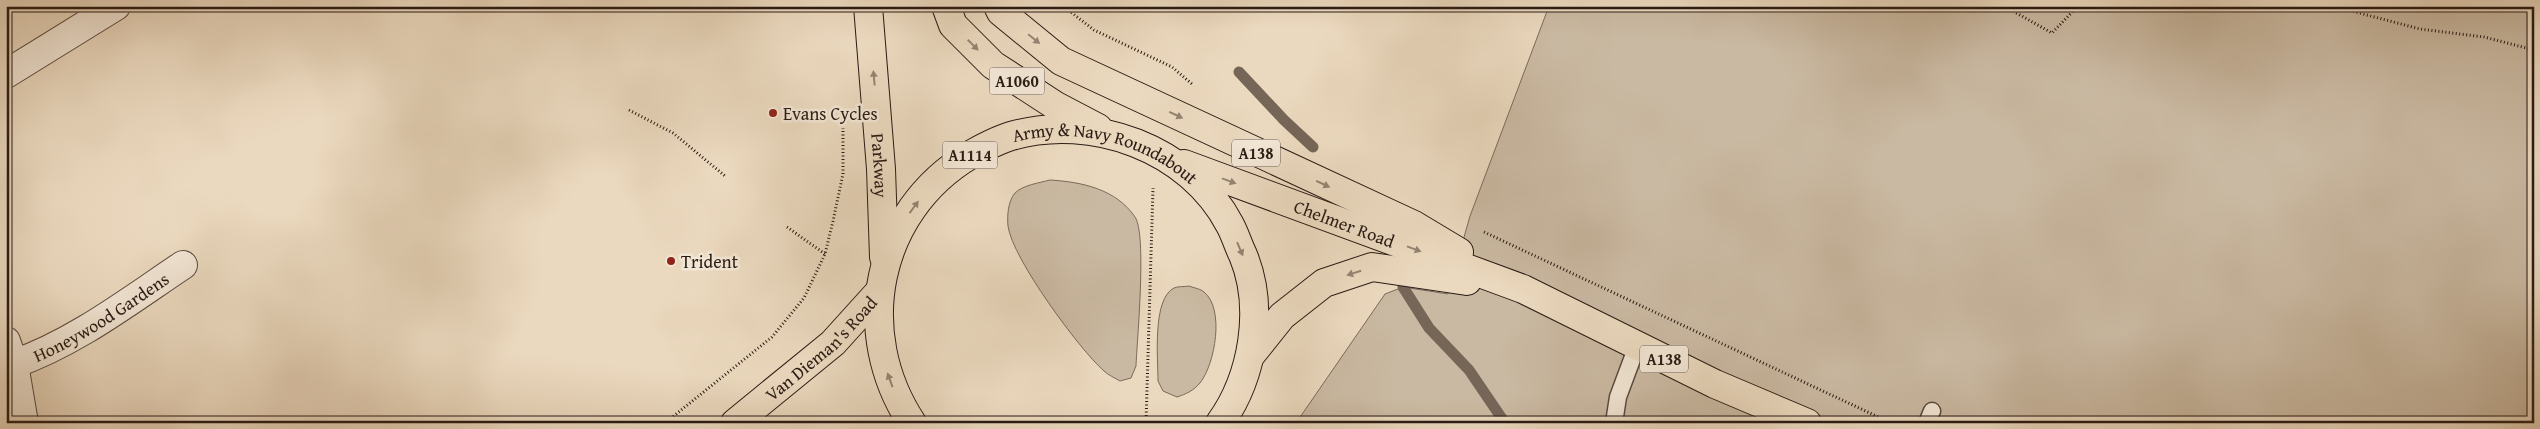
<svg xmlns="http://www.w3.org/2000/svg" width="2540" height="429" font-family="'Gentium Book Plus',serif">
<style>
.green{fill:#cab9a2;stroke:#7a6a5b}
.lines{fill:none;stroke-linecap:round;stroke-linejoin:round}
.stream{stroke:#766658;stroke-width:11}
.lane-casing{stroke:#5a4a3f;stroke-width:19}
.street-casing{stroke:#5a4a3f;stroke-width:30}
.primary-casing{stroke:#291b14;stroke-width:30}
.path{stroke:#291b14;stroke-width:3;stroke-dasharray:1 2.5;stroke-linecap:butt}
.lane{stroke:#f2e6d5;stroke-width:16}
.street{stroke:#f2e6d5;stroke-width:28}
.primary{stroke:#ebd9bf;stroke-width:28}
.oneway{fill:#948472}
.poi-dot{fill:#8f2418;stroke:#f2e6d5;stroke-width:2}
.labels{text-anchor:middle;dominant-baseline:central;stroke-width:5;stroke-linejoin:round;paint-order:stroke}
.shield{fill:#f2e6d5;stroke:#65584e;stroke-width:1}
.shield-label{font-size:16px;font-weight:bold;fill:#291b14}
.poi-label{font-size:18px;fill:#291b14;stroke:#f2e6d5;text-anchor:start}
.street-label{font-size:18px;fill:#291b14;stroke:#f2e6d5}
</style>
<rect width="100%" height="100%" fill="#ebd9bf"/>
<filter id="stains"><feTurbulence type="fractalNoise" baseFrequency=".004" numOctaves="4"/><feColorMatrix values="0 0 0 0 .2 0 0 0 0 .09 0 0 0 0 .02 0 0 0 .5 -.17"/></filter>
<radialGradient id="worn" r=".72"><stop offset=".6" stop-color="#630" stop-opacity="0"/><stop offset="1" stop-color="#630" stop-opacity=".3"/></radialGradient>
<path class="green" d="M 1549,6 L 2534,6 L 2534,423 L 1296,423 L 1385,294 L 1403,287 L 1448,294 L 1470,216 Z
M 1050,180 C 1082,182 1116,189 1135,217 C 1147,234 1137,340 1136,366 L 1131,378 L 1120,381 C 1115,378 1108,375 1104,371 C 1079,349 1012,258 1008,226 C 1007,216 1008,201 1015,193 C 1023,185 1039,183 1050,180 Z
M 1189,286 C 1194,288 1201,289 1204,292 C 1225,309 1215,364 1200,383 C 1193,391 1186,394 1177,397 L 1163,391 L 1158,381 C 1158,359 1152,299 1174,288 C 1178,286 1185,287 1189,286 Z"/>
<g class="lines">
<path class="stream" d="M 1239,72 L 1284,120 L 1313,147
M 1403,287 L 1429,328 L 1469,370 L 1505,423"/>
<defs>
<path id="lane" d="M 1614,423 L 1618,397 L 1637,346
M 1927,423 L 1932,411"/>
<g id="street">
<path d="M 6,74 L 116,6"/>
<path d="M 6,341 L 14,364 L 24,423"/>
<path id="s1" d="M 14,364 C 76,342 129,301 183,265"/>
</g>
<g id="primary">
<path id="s2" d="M 868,6 L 881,169 L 884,257"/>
<path d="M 946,6 L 953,25 L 993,65 L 1056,106 L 1098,128"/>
<path d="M 998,6 L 1001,12 L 1061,61 L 1414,225 L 1459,252"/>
<path id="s3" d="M 1184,164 L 1523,289 L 1715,384 L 1807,423"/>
<path d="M 1250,356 L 1282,316 L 1324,283 L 1372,267 L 1467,281"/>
<path id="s4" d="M 735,423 L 833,343 L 880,291"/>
<path id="s5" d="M 912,423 C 852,332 875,212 970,155 C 983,148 997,140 1011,136 C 1092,113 1190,148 1230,225 C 1235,234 1238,245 1243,255 C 1265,308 1253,377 1220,423"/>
</g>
</defs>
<use href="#lane" class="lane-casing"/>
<use href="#street" class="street-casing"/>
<use href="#primary" class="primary-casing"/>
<path class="path" d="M 1063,6 L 1094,30 L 1172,67 L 1192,84
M 2004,6 L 2052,33 L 2078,6
M 2333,6 L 2420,29 L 2484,37 L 2534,50
M 629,110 L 673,133 L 725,176
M 787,227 L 825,254
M 1484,232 L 1891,423
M 665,423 L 772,337 L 804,298 L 825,254 L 833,221 L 843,174 L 843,128
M 1146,423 L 1153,188"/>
<use href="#lane" class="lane"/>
<use href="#street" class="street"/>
<use href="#primary" class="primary"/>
</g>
<defs><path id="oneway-solid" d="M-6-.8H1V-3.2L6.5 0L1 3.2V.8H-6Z" transform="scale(1.25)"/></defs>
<g class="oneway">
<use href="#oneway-solid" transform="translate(1034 39) rotate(39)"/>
<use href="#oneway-solid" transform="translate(973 45) rotate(45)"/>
<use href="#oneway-solid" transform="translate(874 78) rotate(-95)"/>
<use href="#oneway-solid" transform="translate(1176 115) rotate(25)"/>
<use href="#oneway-solid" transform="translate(1229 181) rotate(20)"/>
<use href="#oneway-solid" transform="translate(1323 184) rotate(25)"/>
<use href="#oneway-solid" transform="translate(914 207) rotate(-54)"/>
<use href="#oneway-solid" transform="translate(1240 249) rotate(67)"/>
<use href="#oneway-solid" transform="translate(1414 249) rotate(20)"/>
<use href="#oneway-solid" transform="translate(1354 273) rotate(162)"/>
<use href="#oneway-solid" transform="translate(890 380) rotate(-110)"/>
</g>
<g class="poi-dot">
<circle cx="773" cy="113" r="5"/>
<circle cx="671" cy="261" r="5"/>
</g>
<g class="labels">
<g class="shield">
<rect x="989.5" y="67.5" width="55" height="27" rx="4"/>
<rect x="1232" y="139.5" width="48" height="27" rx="4"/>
<rect x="942.5" y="141.5" width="55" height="27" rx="4"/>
<rect x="1640" y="345.5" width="48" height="27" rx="4"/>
</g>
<g class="shield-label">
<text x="1017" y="81">A1060</text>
<text x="1256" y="153">A138</text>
<text x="970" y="155">A1114</text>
<text x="1664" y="359">A138</text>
</g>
<g class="poi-label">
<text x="783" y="113">Evans Cycles</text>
<text x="681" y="261">Trident</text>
</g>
<g class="street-label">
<text stroke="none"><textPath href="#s5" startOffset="452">Army &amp; Navy Roundabout</textPath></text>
<text stroke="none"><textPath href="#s2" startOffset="160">Parkway</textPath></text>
<text stroke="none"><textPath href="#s3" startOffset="171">Chelmer Road</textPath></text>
<text stroke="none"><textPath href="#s1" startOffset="99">Honeywood Gardens</textPath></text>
<text stroke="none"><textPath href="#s4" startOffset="114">Van Dieman's Road</textPath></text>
</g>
</g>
<rect width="2540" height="429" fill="none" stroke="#ebd9bf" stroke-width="25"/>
<rect x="8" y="8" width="2525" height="414" fill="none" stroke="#291b14" stroke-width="2.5"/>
<rect x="12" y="12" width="2515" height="404" fill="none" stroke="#291b14"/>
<rect width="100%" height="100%" filter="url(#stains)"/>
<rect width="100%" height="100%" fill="url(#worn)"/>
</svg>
